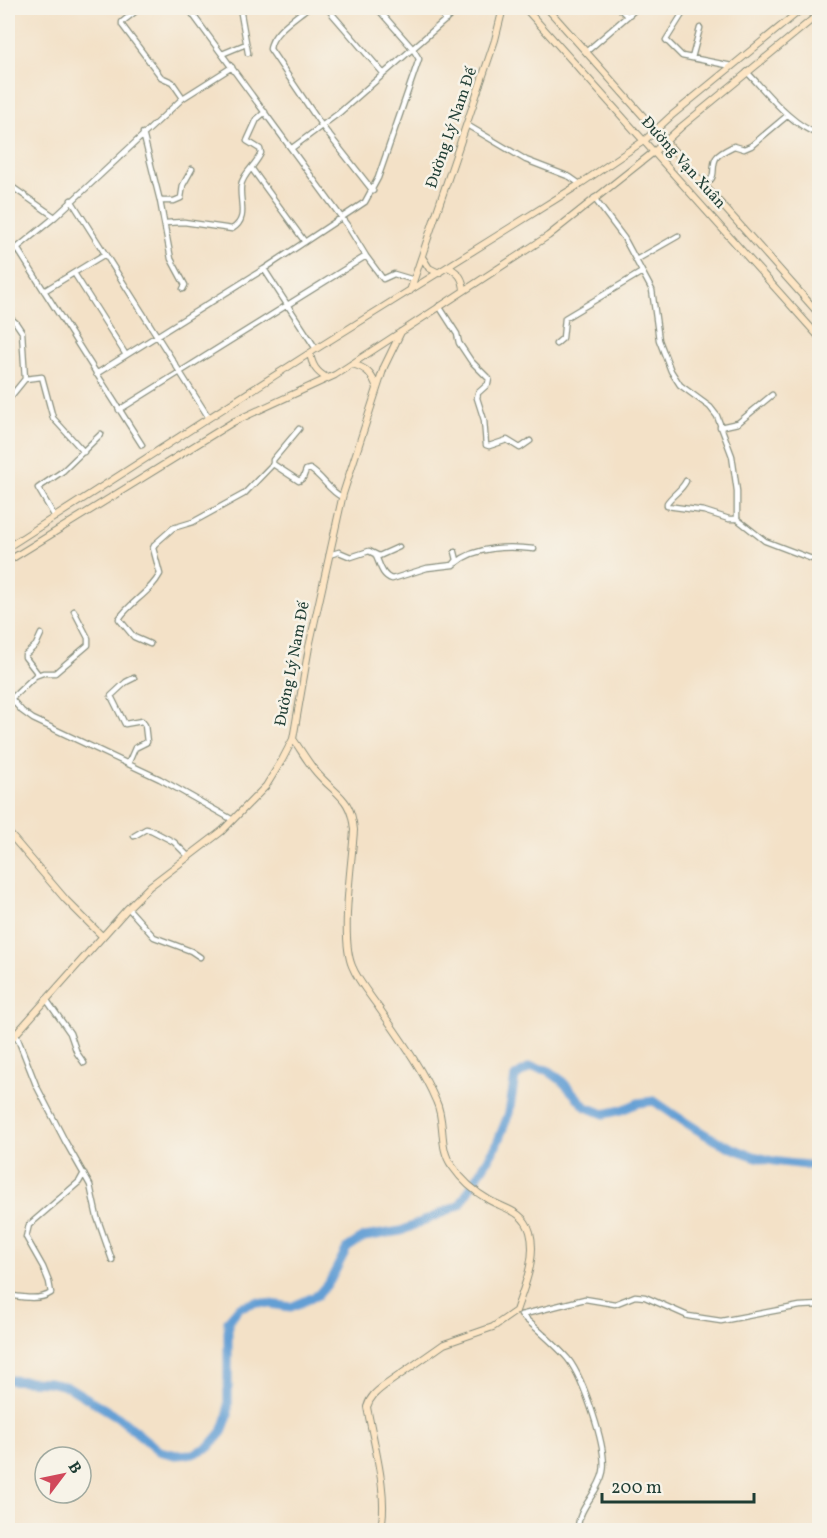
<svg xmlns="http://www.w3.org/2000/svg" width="827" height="1538" font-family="Vollkorn,serif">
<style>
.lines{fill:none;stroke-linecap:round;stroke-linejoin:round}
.river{stroke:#639fd4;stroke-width:9}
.street-casing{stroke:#898f7e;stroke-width:7}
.secondary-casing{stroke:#898f7e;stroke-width:8}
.street{stroke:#fff;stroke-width:4.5}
.secondary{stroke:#fde5c4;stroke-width:6}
.labels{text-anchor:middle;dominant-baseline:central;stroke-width:5;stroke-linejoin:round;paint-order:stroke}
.street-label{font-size:16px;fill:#1f3d34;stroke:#f7f3e8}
</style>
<rect width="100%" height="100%" fill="#f7f3e8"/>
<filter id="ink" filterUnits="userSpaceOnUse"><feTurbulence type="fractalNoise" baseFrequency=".0167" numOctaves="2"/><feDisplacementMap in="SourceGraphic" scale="12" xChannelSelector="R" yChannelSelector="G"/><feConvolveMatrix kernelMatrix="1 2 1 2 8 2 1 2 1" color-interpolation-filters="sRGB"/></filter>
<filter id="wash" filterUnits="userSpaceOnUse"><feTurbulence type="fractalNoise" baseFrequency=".008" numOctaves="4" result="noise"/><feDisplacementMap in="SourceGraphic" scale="24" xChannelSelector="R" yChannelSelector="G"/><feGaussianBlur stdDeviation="1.35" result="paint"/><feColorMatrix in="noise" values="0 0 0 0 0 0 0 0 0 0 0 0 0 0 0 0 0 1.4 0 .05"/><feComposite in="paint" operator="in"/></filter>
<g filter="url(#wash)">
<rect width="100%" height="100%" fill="#f3e1c7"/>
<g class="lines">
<path class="river" d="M 8,1380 L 49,1382 L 67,1386 L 118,1417 L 159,1451 L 176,1455 L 193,1454 L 209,1447 L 222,1432 L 228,1415 L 228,1321 L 240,1307 L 256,1302 L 291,1307 L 318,1295 L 330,1281 L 347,1248 L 364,1237 L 401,1231 L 460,1205 L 496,1146 L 509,1113 L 515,1077 L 530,1067 L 547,1070 L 561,1080 L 586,1107 L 604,1114 L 622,1110 L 638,1103 L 654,1101 C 690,1126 726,1151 769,1160 C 785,1164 803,1164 820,1166"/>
</g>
</g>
<g filter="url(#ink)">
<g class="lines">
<defs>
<path id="street" d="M 140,8 L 122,22 L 122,25 L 161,77 L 172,82 L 183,98
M 188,8 L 347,225 L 366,256 L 383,279 L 394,274 L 414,280
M 240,8 L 248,53
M 307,8 C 295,18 271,33 270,49 L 322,126 L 373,191
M 327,8 L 383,73
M 436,8 L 446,20
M 619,8 L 627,16
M 686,8 L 666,40 L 682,56 L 732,66
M 586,52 L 637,8
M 222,54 L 246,44
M 692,58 L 700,28
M 747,72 C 769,95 790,124 820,135
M 467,125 L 526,160 L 570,177 L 580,184
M 143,133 L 160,201 L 171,259 L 185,285 L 183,289
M 292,148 L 339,113 L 459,8
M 252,169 L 305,242
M 8,184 L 55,217
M 703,184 C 719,179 710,169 716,158 C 719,153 728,149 734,146 L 744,149 L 751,146 L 788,115
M 594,198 L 624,238 L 652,290 L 659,340 L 671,371 L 680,385 L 710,407 L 717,416 L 732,456 L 737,491 L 737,519 L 765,541 L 820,562
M 71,200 L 209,418
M 160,201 L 174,201 L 181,198 L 183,185 L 192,169
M 165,223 L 184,222 L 232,229 C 249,219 239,202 241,186 C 242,175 256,165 261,153 L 260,149 L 247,141 L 257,119 L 265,112
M 17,248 L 142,445
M 8,260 L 17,248 L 55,217 L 183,98 L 232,67
M 636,260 L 678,236
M 264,269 L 316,349
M 74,273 L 126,355
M 44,291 L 105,254
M 439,306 L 457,334 L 459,343 L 471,361 L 489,379 L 488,384 L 478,393 L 477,398 L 484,420 L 486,445 L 489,446 L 507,440 L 520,448 L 530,441
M 8,316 L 16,323 L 22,332 L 25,379
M 556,344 L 563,338 L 565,318 L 642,272
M 96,374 L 264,269 L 365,202 L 378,178 L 419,59 L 413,49 L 377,8
M 8,400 L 25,379 L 42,377 L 53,418 L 84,452
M 119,410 L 366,256
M 720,427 L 738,423 L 772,395
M 273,464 L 299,481 L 303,478 L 306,470 L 310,469 C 323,477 329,491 342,497
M 686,481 C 682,490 672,495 667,503 L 667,506 L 704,511 L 729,519 L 737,519
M 55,517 L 38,488 L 63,471 L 101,434
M 329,555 L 339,552 L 351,557 L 369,551 L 379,556 L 399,547
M 376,556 C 380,565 382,576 392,579 L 427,568 L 453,565 L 457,560 L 455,552
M 456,563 C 476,546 510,546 534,549
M 150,644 L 134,637 L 119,619 C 130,602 150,593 160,574 L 153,548 L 155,544 L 173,528 L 193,522 L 244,494 L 273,464 L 273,460 L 299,429
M 38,674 L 25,657 L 25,655 L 36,645 L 41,634
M 8,695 L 22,711 L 33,719 L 160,779 L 233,820
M 11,699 L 35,676 L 43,673 L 55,673 L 88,645 L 88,638 L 74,611
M 128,764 L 135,748 L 147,742 L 145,725 L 142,721 L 125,724 L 111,696 L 126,682 L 134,678
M 134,836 L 146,829 L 151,830 L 174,842 L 188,856
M 128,908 L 154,937 L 191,951 L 200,957
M 46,999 L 70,1033 L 77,1053 L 84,1063
M 16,1034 L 36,1085 L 65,1141 L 90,1185 L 97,1217 L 112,1260
M 8,1295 C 21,1297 39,1301 51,1293 L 49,1282 L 43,1267 L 26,1237 L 29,1225 L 79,1182 L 84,1173
M 521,1315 L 585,1299 L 615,1304 L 635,1296 L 645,1297 L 688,1316 L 721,1321 L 800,1306 L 820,1305
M 521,1315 C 537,1329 554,1343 568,1359 C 583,1378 608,1449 603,1472 C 599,1493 577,1508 578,1530
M 781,1530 L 820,1524"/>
<path id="secondary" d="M 525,8 L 820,338
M 547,8 L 820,315
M 422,257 L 429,268 L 439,273
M 448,267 C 459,273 463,278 464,290
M 410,291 L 495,40 L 503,8
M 310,353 C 312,365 316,372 327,378
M 352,364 C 367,368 372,374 377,388
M 8,547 L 316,349 L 580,184 L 645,140 L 671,116 L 803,8
M 8,561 L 233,422 L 335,375 L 548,236 L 655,151 L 681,127 L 820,13
M 293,739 C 301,750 308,763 317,773 C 337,796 351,797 354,830 C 352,863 340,937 352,966 C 358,981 370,995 379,1008 C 399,1037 422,1068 436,1101 C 446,1121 438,1148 452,1166 C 461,1179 475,1192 489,1200 C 505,1209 524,1211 530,1232 C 537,1258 524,1287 516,1311 L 493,1327 L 444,1344 L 384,1386 C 376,1392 370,1397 367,1407 C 373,1440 390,1500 380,1530
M 8,832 L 66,900 L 102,936
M 8,1043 L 128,908 L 150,886 L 222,831 L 266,786 L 282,760 L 293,739 L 309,647 L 343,494 L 384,367 L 401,332"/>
</defs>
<use href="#street" class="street-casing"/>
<use href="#secondary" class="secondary-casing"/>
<use href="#street" class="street"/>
<use href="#secondary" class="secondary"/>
</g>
</g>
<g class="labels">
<g class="street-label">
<text transform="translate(452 128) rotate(-71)">Đường Lý Nam Đế</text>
<text transform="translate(683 163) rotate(48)">Đường Vạn Xuân</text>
<text transform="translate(293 664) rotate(-79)">Đường Lý Nam Đế</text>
</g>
</g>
<rect width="827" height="1538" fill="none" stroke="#f7f3e8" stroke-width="30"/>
<g transform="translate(63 1475) rotate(58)"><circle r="28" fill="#f7f3e8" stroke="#a1aaa0" stroke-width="1.5"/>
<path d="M0-4.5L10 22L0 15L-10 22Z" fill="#d1495b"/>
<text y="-9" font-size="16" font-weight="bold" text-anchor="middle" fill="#1f3d34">B</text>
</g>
<path d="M602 1493v9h152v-9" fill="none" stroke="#1f3d34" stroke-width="3"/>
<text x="611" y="1493" font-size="18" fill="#1f3d34" stroke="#f7f3e8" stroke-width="4.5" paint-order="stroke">200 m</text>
</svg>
